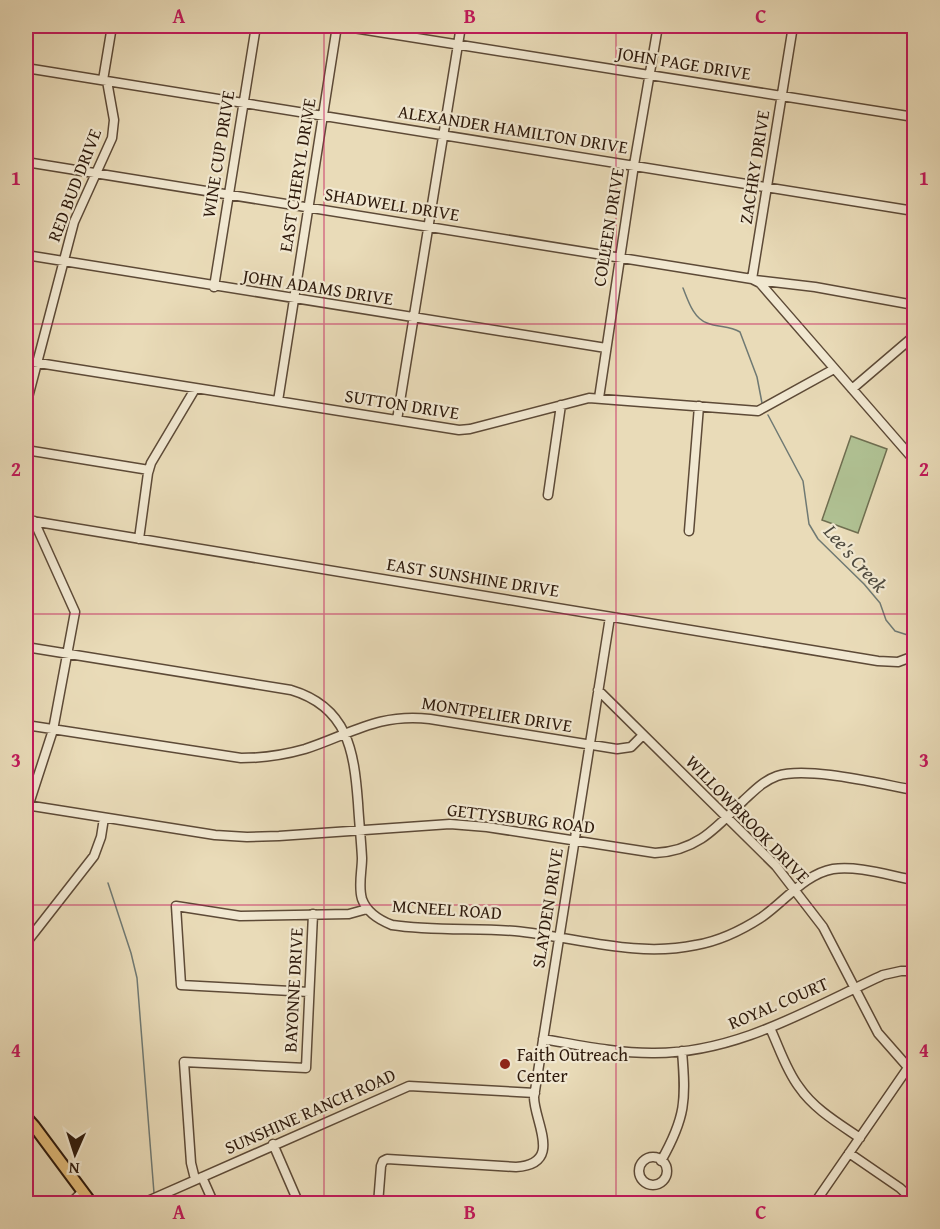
<svg xmlns="http://www.w3.org/2000/svg" width="940" height="1229" font-family="'Gentium Book Plus',serif">
<style>
.green{fill:#b0c193;stroke:#6f6e50;stroke-width:1.5}
.lines{fill:none;stroke-linecap:round;stroke-linejoin:round}
.stream{stroke:#6f7973;stroke-width:1.5}
.minor-casing{stroke:#5d4a37;stroke-width:11}
.major-casing{stroke:#2e1a0c;stroke-width:14}
.minor{stroke:#f1e8d1;stroke-width:8}
.major{stroke:#e4be7c;stroke-width:10}
.grid{fill:none;stroke:#c2185b;stroke-width:1.5;stroke-opacity:0.55}
.poi-dot{fill:#8f2418;stroke:#f1e8d1;stroke-width:2}
.labels{text-anchor:middle;dominant-baseline:central;stroke-width:4.5;stroke-linejoin:round;paint-order:stroke}
.street-label{font-size:18px;fill:#2e1a0c;stroke:#f1e8d1}
.poi-label{font-size:18px;fill:#2e1a0c;stroke:#f1e8d1;text-anchor:start}
.water-label{font-size:20px;font-style:italic;fill:#4e4a3f;stroke:#f1e8d1}
.neatline{fill:none;stroke:#c2185b;stroke-width:2}
.grid-label{font-size:20px;text-anchor:middle;font-weight:bold;fill:#c2185b}
</style>
<rect width="100%" height="100%" fill="#e9dbb8"/>
<filter id="stains"><feTurbulence type="fractalNoise" baseFrequency=".00333" numOctaves="4"/><feColorMatrix values="0 0 0 0 .2 0 0 0 0 .09 0 0 0 0 .02 0 0 0 .5 -.17"/></filter>
<radialGradient id="worn" r=".72"><stop offset=".6" stop-color="#630" stop-opacity="0"/><stop offset="1" stop-color="#630" stop-opacity=".3"/></radialGradient>
<path class="green" d="M 851,436 L 887,449 L 858,533 L 822,520 Z"/>
<g class="lines">
<path class="stream" d="M 683,288 C 688,300 693,318 707,323 C 719,328 729,325 740,332 L 757,377 L 762,403
M 768,415 L 803,481 L 809,524 L 818,539 L 864,584 L 880,603 L 886,620 L 895,631 L 914,637
M 108,883 L 131,953 L 137,978 L 154,1193
M 157,1202 L 158,1204"/>
<defs>
<path id="minor" d="M 341,26 L 914,117
M 26,68 L 914,211
M 103,80 L 112,26
M 26,162 L 752,279 L 760,283 L 914,460
M 26,255 L 606,348
M 752,279 L 793,26
M 755,280 L 815,287 L 914,305
M 214,287 L 256,26
M 26,361 L 459,430 L 470,429 L 589,398 L 758,411 L 834,369
M 852,389 L 914,336
M 599,398 L 634,165 L 658,26
M 278,401 L 337,26
M 26,405 L 74,222 L 112,138 L 114,120 L 107,81
M 397,420 L 461,26
M 26,450 L 149,470
M 548,495 L 561,405
M 26,520 L 878,661 L 898,662 L 914,656
M 689,531 L 699,406
M 139,539 L 148,473 L 151,463 L 195,389
M 26,647 L 291,690 C 348,707 354,751 358,803 C 359,821 361,839 362,858 C 362,871 358,886 362,899 C 367,913 379,920 392,925 C 430,931 476,928 515,931 C 576,937 635,958 696,945 C 719,941 742,930 762,917 C 785,901 805,874 833,869 C 857,865 891,876 914,880
M 598,690 L 776,866 L 823,927 L 878,1033 L 914,1074
M 26,725 L 241,758 C 263,758 284,755 305,749 C 351,734 378,713 430,719 L 617,749 L 631,747 L 643,735
M 26,805 L 215,835 L 247,837 L 279,836 L 450,824 L 487,827 L 655,853 C 697,851 716,828 744,800 C 754,791 763,781 777,776 C 808,766 880,784 914,790
M 26,813 L 53,730 L 75,612 L 34,521
M 26,943 L 94,856 L 101,837 L 104,818
M 309,992 L 181,985 L 176,906 L 240,916 L 349,914 L 367,909
M 770,1028 C 779,1047 786,1070 799,1087 C 814,1109 838,1123 860,1138
M 543,1039 C 579,1045 616,1053 652,1053 C 736,1054 809,1009 883,975 L 901,971 L 914,971
M 26,1135 L 34,1126
M 273,1144 L 299,1204
M 849,1153 L 900,1188 L 914,1201
M639 1171a14 14 0 1 1 28 0a14 14 0 1 1-28 0Z
M 661,1161 C 686,1117 686,1100 682,1051
M 202,1177 L 214,1204
M 195,1179 L 191,1163 L 184,1062 L 306,1068 L 313,914
M 70,1204 L 83,1191
M 141,1204 L 409,1086 L 535,1093
M 378,1204 L 381,1166 L 383,1161 L 387,1159 L 516,1167 C 564,1164 534,1122 534,1097 L 610,617
M 814,1204 L 914,1059"/>
<path id="major" d="M 26,1117 L 34,1126 L 92,1204"/>
</defs>
<use href="#minor" class="minor-casing"/>
<use href="#major" class="major-casing"/>
<use href="#minor" class="minor"/>
<use href="#major" class="major"/>
</g>
<path class="grid" d="M 324,26 L 324,1204M 616,26 L 616,1204M 26,324 L 914,324M 26,614 L 914,614M 26,905 L 914,905"/>
<circle class="poi-dot" cx="505" cy="1064" r="6"/>
<g class="labels">
<g class="street-label">
<text transform="translate(684 63) rotate(9)">JOHN PAGE DRIVE</text>
<text transform="translate(513 129) rotate(9)">ALEXANDER HAMILTON DRIVE</text>
<text transform="translate(218 154) rotate(-81)">WINE CUP DRIVE</text>
<text transform="translate(754 167) rotate(-81)">ZACHRY DRIVE</text>
<text transform="translate(297 175) rotate(-81)">EAST CHERYL DRIVE</text>
<text transform="translate(74 185) rotate(-69)">RED BUD DRIVE</text>
<text transform="translate(392 204) rotate(9)">SHADWELL DRIVE</text>
<text transform="translate(608 227) rotate(-81)">COLLEEN DRIVE</text>
<text transform="translate(318 287) rotate(9)">JOHN ADAMS DRIVE</text>
<text transform="translate(402 404) rotate(9)">SUTTON DRIVE</text>
<text transform="translate(473 577) rotate(9)">EAST SUNSHINE DRIVE</text>
<text transform="translate(497 714) rotate(9)">MONTPELIER DRIVE</text>
<text transform="translate(521 818) rotate(7)">GETTYSBURG ROAD</text>
<text transform="translate(748 819) rotate(46)">WILLOWBROOK DRIVE</text>
<text transform="translate(547 908) rotate(-81)">SLAYDEN DRIVE</text>
<text transform="translate(447 909) rotate(4)">MCNEEL ROAD</text>
<text transform="translate(293 990) rotate(-87)">BAYONNE DRIVE</text>
<text transform="translate(778 1003) rotate(-23)">ROYAL COURT</text>
<text transform="translate(310 1111) rotate(-24)">SUNSHINE RANCH ROAD</text>
</g>
<g class="poi-label">
<text x="517" y="1054">Faith Outreach<tspan x="517" dy="21">Center</tspan></text>
</g>
<g class="water-label">
<text transform="translate(856 558) rotate(48)">Lee's Creek</text>
</g>
</g>
<rect width="940" height="1229" fill="none" stroke="#e9dbb8" stroke-width="66"/>
<g transform="translate(75 1154) rotate(183)" stroke="#f1e8d1" stroke-width="4.5" paint-order="stroke">
<path d="M0-4.5L10 22L0 15L-10 22Z" fill="#2e1a0c"/>
<text y="-9" font-size="16" font-weight="bold" text-anchor="middle" fill="#2e1a0c">N</text>
</g>
<rect x="33" y="33" width="874" height="1163" class="neatline"/>
<g class="grid-label">
<text x="179" y="23">A</text>
<text x="470" y="23">B</text>
<text x="761" y="23">C</text>
<text x="16" y="185">1</text>
<text x="924" y="185">1</text>
<text x="16" y="476">2</text>
<text x="924" y="476">2</text>
<text x="16" y="767">3</text>
<text x="924" y="767">3</text>
<text x="16" y="1057">4</text>
<text x="924" y="1057">4</text>
<text x="179" y="1219">A</text>
<text x="470" y="1219">B</text>
<text x="761" y="1219">C</text>
</g>
<rect width="100%" height="100%" filter="url(#stains)"/>
<rect width="100%" height="100%" fill="url(#worn)"/>
</svg>
